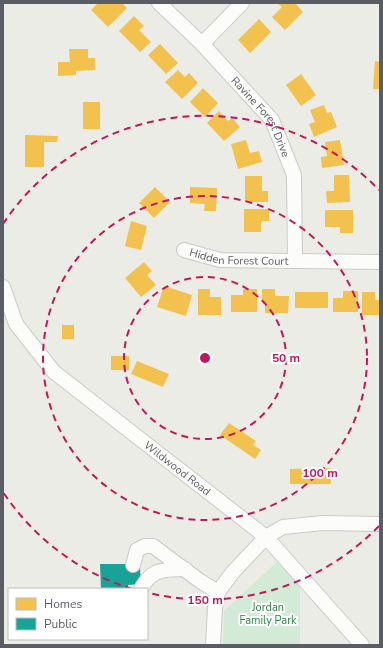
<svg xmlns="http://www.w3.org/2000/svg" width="383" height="648" font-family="'Nunito Sans',sans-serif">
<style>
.green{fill:#d2ead6}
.homes{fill:#f2c14e}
.public{fill:#17a398}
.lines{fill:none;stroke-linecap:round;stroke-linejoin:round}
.minor-casing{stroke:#cacac9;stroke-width:16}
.minor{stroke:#fcfcfb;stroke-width:14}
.ring{fill:none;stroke:#c2185b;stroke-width:2;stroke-dasharray:7 5}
.labels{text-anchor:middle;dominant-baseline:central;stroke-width:4;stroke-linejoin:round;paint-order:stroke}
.street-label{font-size:11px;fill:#5b5d65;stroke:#fff}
.park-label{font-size:11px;fill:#2c8345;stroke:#fff}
.centre{fill:#c2185b;stroke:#fff;stroke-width:2}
.ring-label{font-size:12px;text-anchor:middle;font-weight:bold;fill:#c2185b;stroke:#fff;stroke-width:4;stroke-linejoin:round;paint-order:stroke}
</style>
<rect width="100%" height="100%" fill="#ecece6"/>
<path class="green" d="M 279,560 L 300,584 L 300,645 L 223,645 L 224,611 Z"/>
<path class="homes" d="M 98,3 L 112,4 L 122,3 L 127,8 L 108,27 L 91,10 Z
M 277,3 L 295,3 L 303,12 L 285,30 L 272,17 L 282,7 Z
M 134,16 L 144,26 L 139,30 L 151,42 L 140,52 L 119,31 Z
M 259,19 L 271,32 L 250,53 L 238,40 Z
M 160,44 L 178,63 L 166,74 L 148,55 Z
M 69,49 L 88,49 L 88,58 L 95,58 L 95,70 L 76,71 L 76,75 L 58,76 L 58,62 L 70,62 Z
M 375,61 L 380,62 L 380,89 L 373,89 Z
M 178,70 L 185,77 L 189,73 L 198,83 L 182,99 L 165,82 Z
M 301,74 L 316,95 L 301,106 L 286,85 Z
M 203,88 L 218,103 L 205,117 L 190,102 Z
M 83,102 L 100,102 L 100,129 L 83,129 Z
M 324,105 L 327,113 L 331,112 L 337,127 L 314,137 L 309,124 L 315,122 L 310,110 Z
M 219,111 L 228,121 L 232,118 L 240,127 L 224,141 L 207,123 Z
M 25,135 L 58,136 L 57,142 L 44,142 L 44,167 L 25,167 Z
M 246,140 L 250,153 L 259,151 L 262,162 L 238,169 L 231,144 Z
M 340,140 L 344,165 L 322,168 L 321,157 L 327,156 L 325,142 Z
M 334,175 L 349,175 L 350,202 L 327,203 L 326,191 L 334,191 Z
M 245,176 L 262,176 L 262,191 L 268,191 L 268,202 L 245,202 Z
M 155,187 L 170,202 L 154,218 L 139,203 Z
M 190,187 L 217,188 L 216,211 L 204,211 L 205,204 L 190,203 Z
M 244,209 L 269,209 L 269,221 L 261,221 L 261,232 L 244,232 Z
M 325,210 L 353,210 L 353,233 L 340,233 L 340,227 L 325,227 Z
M 131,221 L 147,226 L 141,250 L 125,246 Z
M 144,262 L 152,271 L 147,275 L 156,285 L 141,297 L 125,278 Z
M 164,286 L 192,295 L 186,316 L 157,307 Z
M 198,289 L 210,289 L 210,297 L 221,297 L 221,315 L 198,315 Z
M 243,289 L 257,289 L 257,312 L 231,312 L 231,295 L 243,295 Z
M 262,289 L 275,289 L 275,296 L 289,296 L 288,313 L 265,313 L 265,303 L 262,303 Z
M 343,291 L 358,291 L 358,312 L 333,312 L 333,298 L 343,298 Z
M 295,292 L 328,292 L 328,308 L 295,308 Z
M 362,292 L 375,292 L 375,300 L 380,300 L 380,315 L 362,315 Z
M 62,325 L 74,325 L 74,339 L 62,339 Z
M 111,356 L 129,356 L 129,370 L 111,370 Z
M 137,361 L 169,374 L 163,387 L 131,374 Z
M 229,423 L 256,441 L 253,445 L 261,450 L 255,459 L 220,435 Z
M 330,468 L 331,484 L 290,484 L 290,469 Z"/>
<path class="public" d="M 100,564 L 128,564 L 128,568 L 140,568 L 141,584 L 128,585 L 128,589 L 101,589 Z"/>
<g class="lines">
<defs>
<g id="minor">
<path id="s1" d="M 159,3 L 202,44 L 272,120 L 294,175 L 295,261"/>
<path d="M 202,44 L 242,3"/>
<path id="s2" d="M 184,250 L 220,260 L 380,262"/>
<path id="s3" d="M 3,287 L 16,324 L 54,372 L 266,537 L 362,645"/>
<path d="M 133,565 L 137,550 L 145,546 L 153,546 L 200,581 L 218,592"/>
<path d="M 141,589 C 152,568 163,570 185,569"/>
<path d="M 213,645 L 215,608 L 218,592 L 233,572 L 266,537 L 283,527 L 323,523 L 380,524"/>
</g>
</defs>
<use href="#minor" class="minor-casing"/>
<use href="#minor" class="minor"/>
</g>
<g class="ring">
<circle cx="205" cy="358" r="81"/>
<circle cx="205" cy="358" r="162"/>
<path d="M379 526A242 242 0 0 1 149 593M132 589A242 242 0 0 1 3 492M3 224A242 242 0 0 1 379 190"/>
</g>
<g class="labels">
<g class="street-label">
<text stroke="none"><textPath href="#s1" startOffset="154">Ravine Forest Drive</textPath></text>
<text stroke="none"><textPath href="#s2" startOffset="56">Hidden Forest Court</textPath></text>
<text stroke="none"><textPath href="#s3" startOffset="257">Wildwood Road</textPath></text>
</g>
<g class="park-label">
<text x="268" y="607">Jordan<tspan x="268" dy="13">Family Park</tspan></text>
</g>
</g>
<circle cx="205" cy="358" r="6" class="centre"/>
<g class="ring-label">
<text x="286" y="362">50 m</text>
<text x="320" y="477">100 m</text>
<text x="205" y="604">150 m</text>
</g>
<rect width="383" height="648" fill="none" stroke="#5b5d65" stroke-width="8"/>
<rect x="8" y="588" width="140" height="52" fill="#ffffff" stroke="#bdbec1"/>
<rect x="16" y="598" width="20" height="12" fill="#f2c14e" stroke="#bdbec1"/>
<text x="44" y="608" font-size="12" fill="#5b5d65">Homes</text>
<rect x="16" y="618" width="20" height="12" fill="#17a398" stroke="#bdbec1"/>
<text x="44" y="628" font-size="12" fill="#5b5d65">Public</text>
</svg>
